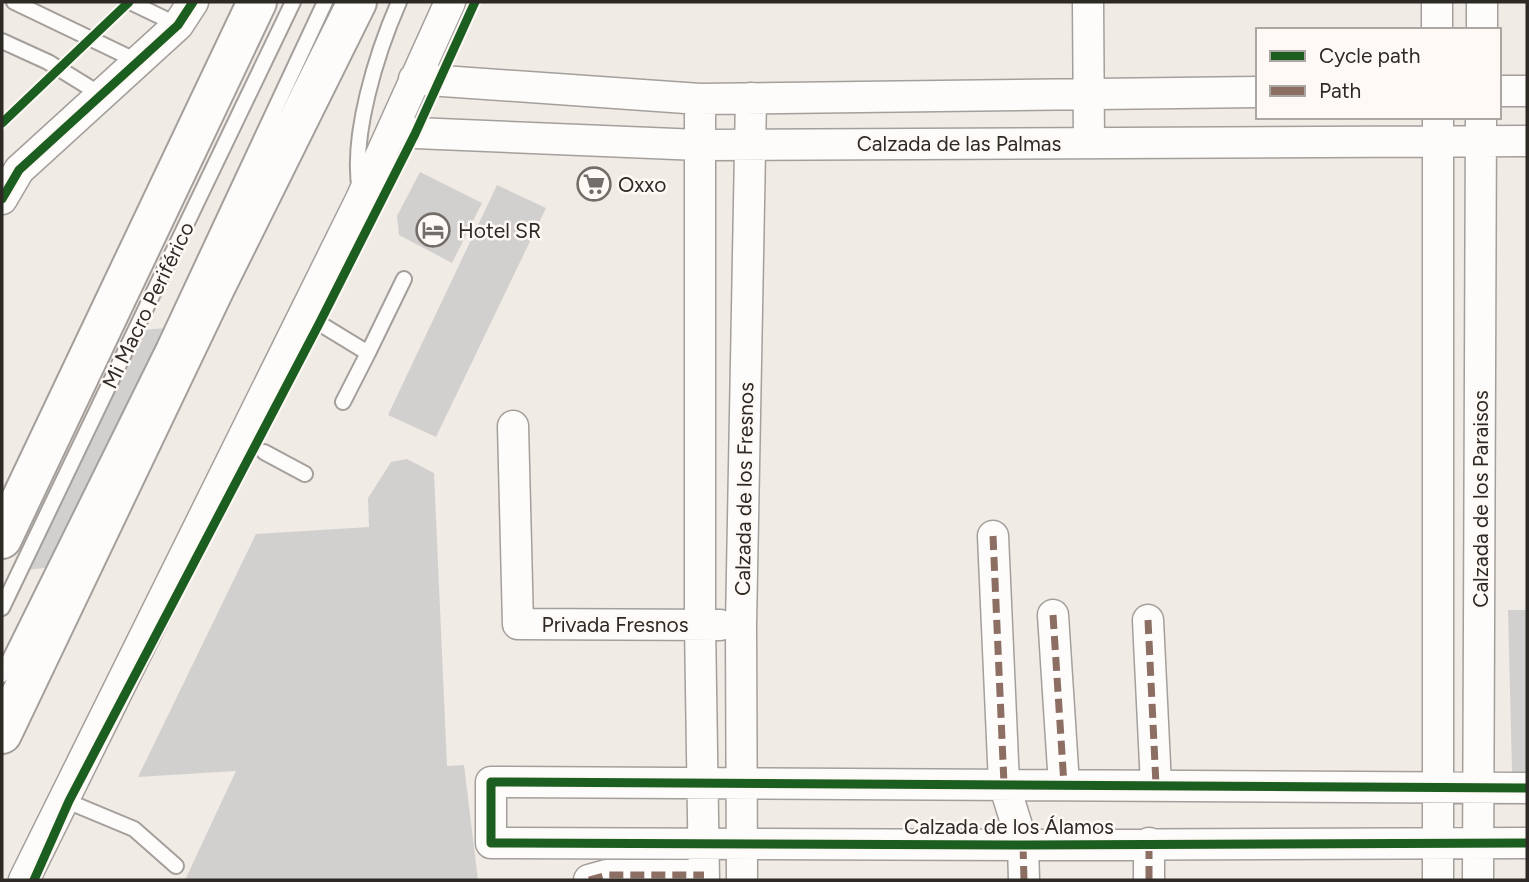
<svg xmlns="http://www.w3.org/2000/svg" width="1529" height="882" font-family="Figtree,sans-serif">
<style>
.building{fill:#d2d0cf}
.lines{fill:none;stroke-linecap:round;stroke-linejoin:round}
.lane-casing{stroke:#a49f9b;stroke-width:18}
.street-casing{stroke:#a49f9b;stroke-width:33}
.highway-casing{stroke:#a49f9b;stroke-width:42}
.lane{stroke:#fdfcfb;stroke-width:14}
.street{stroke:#fdfcfb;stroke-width:30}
.highway{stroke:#fdfcfb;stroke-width:38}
.quiet{stroke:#8d6e63;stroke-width:7;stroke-dasharray:14 7;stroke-linecap:butt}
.cycleway-casing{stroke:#fef9f5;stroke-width:13}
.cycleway{stroke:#1b5e20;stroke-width:9}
.labels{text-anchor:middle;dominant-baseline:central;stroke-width:5;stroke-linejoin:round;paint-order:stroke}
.street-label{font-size:21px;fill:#2d2925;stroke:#fef9f5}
.poi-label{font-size:21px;fill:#2d2925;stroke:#fef9f5;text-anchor:start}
</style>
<rect width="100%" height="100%" fill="#f1ebe5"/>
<path class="building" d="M 420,172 L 482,203 L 452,263 L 399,235 L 397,216 Z
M 497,185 L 546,208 L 436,437 L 388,415 Z
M 168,328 L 53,567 L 27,570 L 140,330 Z
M 407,459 L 434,473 L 447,766 L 464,765 L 478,880 L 185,880 L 236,771 L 138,777 L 256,534 L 369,527 L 368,498 L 391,462 Z
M 1508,610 L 1527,610 L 1527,772 L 1512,772 Z"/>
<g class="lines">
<defs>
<path id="lane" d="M 14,2 L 137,61
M 130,2 L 178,25
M 2,41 L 48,62 L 100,94
M 360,191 C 350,137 377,52 399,2
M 304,314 L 368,353 L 343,402
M 368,353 L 404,279
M 264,452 L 305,474
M 2,608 L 293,2
M 2,675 L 164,347 L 325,2
M 62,799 L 134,829 L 176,866"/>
<path id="street" d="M 1088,2 L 1089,142
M 1437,2 L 1437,30
M 1482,30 L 1482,2
M 414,79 L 700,99 L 1258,92
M 1499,91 L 1527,91
M 700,99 L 700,624 L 704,880
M 1438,117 L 1438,880
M 392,132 L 699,145 L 1527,141
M 2,199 L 19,170 L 178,25 L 193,2
M 513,426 L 518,624 L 720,625
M 993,536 L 1004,784 L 1023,845 L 1024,880
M 1053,615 L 1064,785
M 1148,620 L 1156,785
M 1527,788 L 491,782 L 491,843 L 1023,845 L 1527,843
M 24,880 L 361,199 L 450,2
M 589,880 L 607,875 L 704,875
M 742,880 L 741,625 L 751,98
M 1149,880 L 1149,843
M 1478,880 L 1481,117"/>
<path id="highway" d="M 2,539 L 257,2
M 2,734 L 215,288 L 357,2"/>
</defs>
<use href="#lane" class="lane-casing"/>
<use href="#street" class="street-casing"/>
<use href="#highway" class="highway-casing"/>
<use href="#lane" class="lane"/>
<use href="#street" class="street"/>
<use href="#highway" class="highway"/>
<path class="quiet" d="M 993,536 L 1004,784
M 1053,615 L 1064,785
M 1148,620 L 1156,785
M 1023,845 L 1024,880
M 589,880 L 607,875 L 704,875
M 1149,880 L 1149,843"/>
<defs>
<path id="cycleway" d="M 2,123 L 129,2
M 2,199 L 19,170 L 178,25 L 193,2
M 1527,788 L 491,782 L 491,843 L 1023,845 L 1527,843
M 34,880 L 69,801 L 320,322 L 415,134 L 475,2"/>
</defs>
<use href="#cycleway" class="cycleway-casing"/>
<use href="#cycleway" class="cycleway"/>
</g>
<defs>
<symbol id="supermarket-ring" viewBox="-11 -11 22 22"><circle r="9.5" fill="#fef9f5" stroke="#726d68" stroke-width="1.5"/><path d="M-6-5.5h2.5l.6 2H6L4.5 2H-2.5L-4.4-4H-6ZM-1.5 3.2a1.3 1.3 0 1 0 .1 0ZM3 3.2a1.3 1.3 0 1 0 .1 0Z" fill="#726d68"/></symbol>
<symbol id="hotel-ring" viewBox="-11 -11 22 22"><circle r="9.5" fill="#fef9f5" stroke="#726d68" stroke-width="1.5"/><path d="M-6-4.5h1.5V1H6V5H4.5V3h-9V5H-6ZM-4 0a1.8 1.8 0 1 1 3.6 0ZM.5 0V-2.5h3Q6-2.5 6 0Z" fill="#726d68"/></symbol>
</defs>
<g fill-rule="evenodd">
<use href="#supermarket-ring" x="575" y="165" width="38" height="38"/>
<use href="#hotel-ring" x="414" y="211" width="38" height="38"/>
</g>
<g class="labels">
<g class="street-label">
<text x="959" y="143">Calzada de las Palmas</text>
<text transform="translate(148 305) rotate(-64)">Mi Macro Periférico</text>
<text transform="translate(744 489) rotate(-89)">Calzada de los Fresnos</text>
<text transform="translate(1480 499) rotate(-90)">Calzada de los Paraisos</text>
<text x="615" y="624">Privada Fresnos</text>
<text x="1009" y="826">Calzada de los Álamos</text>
</g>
<g class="poi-label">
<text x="618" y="184">Oxxo</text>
<text x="458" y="230">Hotel SR</text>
</g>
</g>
<rect width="1529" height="882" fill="none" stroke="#2d2925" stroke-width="7"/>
<rect x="1256" y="28" width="245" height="91" fill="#fef9f5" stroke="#aaa6a2" stroke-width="2"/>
<rect x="1270" y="51" width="35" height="10" fill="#1b5e20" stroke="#aaa6a2" stroke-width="2"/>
<text x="1319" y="63" font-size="21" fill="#2d2925">Cycle path</text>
<rect x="1270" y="86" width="35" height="10" fill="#8d6e63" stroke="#aaa6a2" stroke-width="2"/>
<text x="1319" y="98" font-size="21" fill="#2d2925">Path</text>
</svg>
